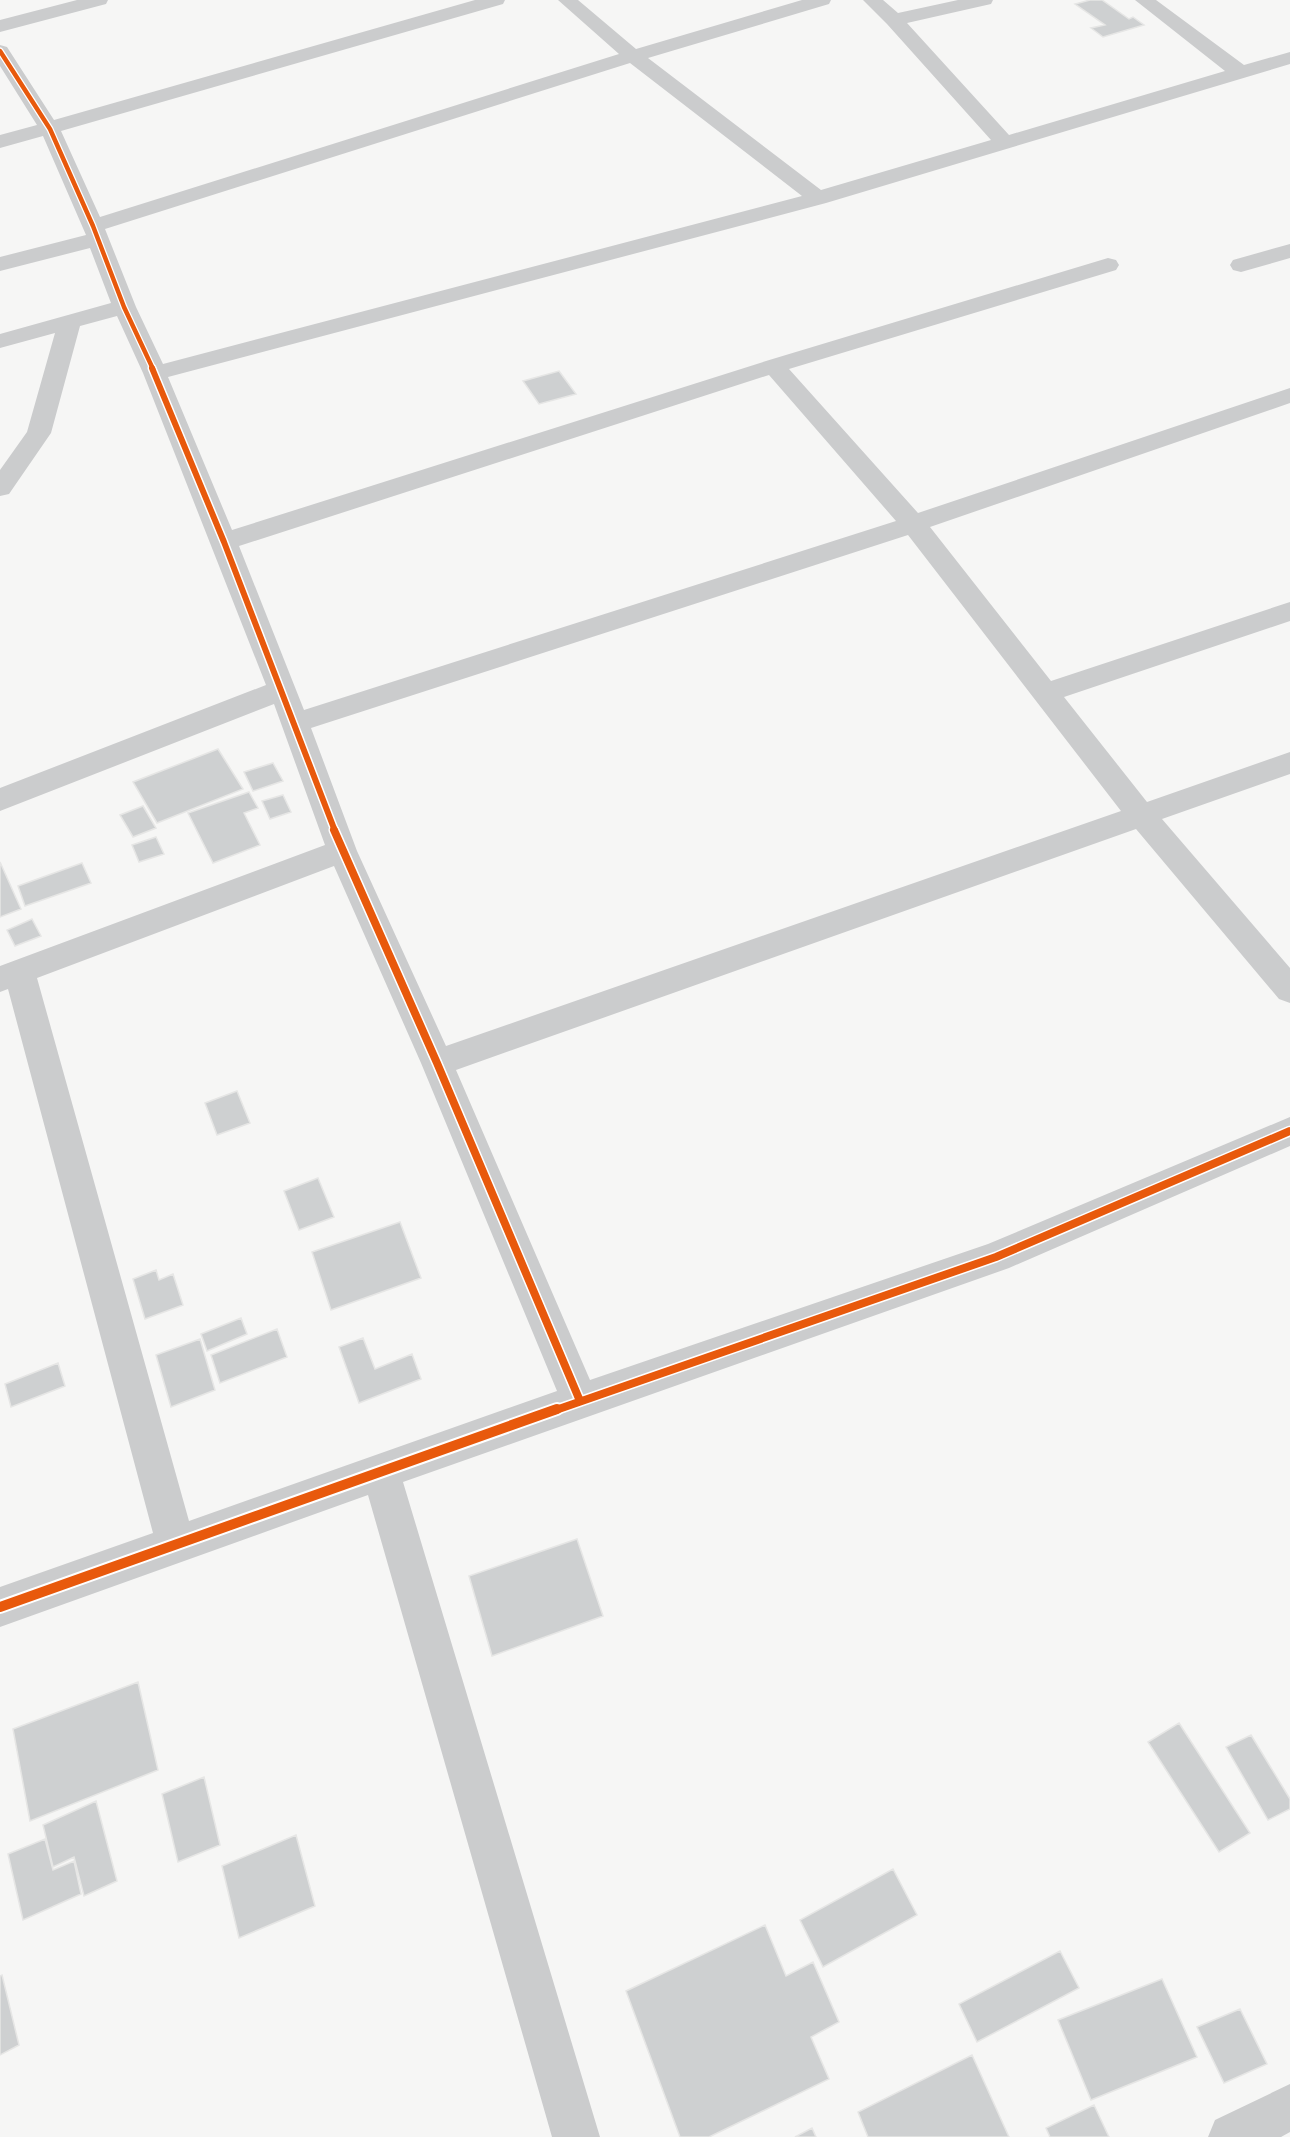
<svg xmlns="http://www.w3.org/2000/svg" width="1290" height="2137" font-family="Signika,sans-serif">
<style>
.building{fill:#ced0d1;stroke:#e6e6e5;stroke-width:1.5}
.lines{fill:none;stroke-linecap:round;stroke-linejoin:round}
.minor{fill:#cbcccd;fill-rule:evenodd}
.cycleway-far3-casing{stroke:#fff;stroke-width:7}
.cycleway-far2-casing{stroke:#fff;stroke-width:9}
.cycleway-far1-casing{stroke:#fff;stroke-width:11}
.cycleway-casing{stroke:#fff;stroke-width:14}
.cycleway-far3{stroke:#e8590c;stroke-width:4.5}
.cycleway-far2{stroke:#e8590c;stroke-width:6}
.cycleway-far1{stroke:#e8590c;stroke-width:8}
.cycleway{stroke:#e8590c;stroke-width:10}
</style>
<rect width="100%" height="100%" fill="#f6f6f5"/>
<path class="building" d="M 1090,0 L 1102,0 L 1129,19 L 1133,17 L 1144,25 L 1103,37 L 1091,28 L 1105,25 L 1075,4 Z
M 559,371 L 576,394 L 539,404 L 523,381 Z
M 218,749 L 243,789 L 157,823 L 133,782 Z
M 273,763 L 283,781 L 253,791 L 244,772 Z
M 249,792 L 258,808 L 244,813 L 260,845 L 213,863 L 188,813 Z
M 283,795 L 291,812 L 270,819 L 262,801 Z
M 143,806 L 156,828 L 133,837 L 120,815 Z
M 156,837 L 164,854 L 139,862 L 132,845 Z
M 0,862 L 21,909 L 0,917 Z
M 82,863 L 91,883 L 25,906 L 18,886 Z
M 32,919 L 41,936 L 15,946 L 7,930 Z
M 237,1091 L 250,1123 L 217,1135 L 205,1103 Z
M 318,1178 L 334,1217 L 299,1230 L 284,1191 Z
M 400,1222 L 421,1278 L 331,1310 L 312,1252 Z
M 156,1270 L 159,1280 L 173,1274 L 183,1305 L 145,1319 L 133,1279 Z
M 241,1318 L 247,1334 L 207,1351 L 201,1334 Z
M 277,1329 L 287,1357 L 220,1383 L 211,1355 Z
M 363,1338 L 375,1369 L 412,1354 L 421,1379 L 359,1403 L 339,1347 Z
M 200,1339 L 215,1390 L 171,1407 L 156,1355 Z
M 58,1363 L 65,1386 L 11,1407 L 5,1384 Z
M 577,1539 L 603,1616 L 492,1656 L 469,1576 Z
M 138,1682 L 158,1770 L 30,1821 L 13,1729 Z
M 1179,1723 L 1250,1833 L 1219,1852 L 1148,1742 Z
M 1251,1735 L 1290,1799 L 1290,1809 L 1268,1820 L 1226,1747 Z
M 204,1777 L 220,1845 L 178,1862 L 162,1794 Z
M 96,1801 L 117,1881 L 84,1896 L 74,1857 L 53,1867 L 43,1825 Z
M 296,1835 L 315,1906 L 239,1938 L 222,1866 Z
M 45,1839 L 53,1870 L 74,1861 L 81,1894 L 23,1920 L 8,1854 Z
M 893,1869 L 917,1915 L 823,1967 L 800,1920 Z
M 765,1925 L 786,1976 L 813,1962 L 839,2022 L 811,2037 L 829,2079 L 709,2137 L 680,2137 L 626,1991 Z
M 1060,1951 L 1079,1988 L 977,2042 L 959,2004 Z
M 2,1975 L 19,2045 L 0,2055 L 0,1976 Z
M 1162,1979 L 1197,2057 L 1091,2100 L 1058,2020 Z
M 1240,2009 L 1267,2064 L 1224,2083 L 1197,2027 Z
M 972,2055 L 1009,2137 L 868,2137 L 858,2112 Z
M 1094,2105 L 1109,2137 L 1050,2137 L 1046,2128 Z
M 812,2128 L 816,2137 L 795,2137 Z"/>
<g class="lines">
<path class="minor" d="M 77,0 L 108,0 L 106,4 L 0,32 L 0,20 Z
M 475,0 L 505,0 L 503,4 L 61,131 L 100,217 L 619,54 L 558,0 L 578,0 L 636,49 L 802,0 L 831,0 L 829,4 L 648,58 L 821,190 L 991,140 L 887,24 L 863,0 L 883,0 L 898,13 L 958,0 L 993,0 L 991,4 L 907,23 L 1009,135 L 1225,71 L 1135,0 L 1156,0 L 1244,65 L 1290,52 L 1290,64 L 826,203 L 168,377 L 232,530 L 766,361 L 1108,258 L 1116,260 L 1119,265 L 1116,270 L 789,369 L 918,513 L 1290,388 L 1290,403 L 930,527 L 1051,681 L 1290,602 L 1290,621 L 1064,697 L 1147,802 L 1290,752 L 1290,774 L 1162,819 L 1290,968 L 1290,1003 L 1279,999 L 1136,829 L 456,1070 L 590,1380 L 988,1244 L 1290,1117 L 1290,1146 L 1009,1268 L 403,1482 L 600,2137 L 552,2137 L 368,1495 L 0,1627 L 0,1587 L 153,1533 L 8,989 L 0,992 L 0,966 L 325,845 L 274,704 L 0,811 L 0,788 L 266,685 L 143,373 L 117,316 L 80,326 L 51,433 L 9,494 L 0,496 L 0,470 L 27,432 L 55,333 L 0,348 L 0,334 L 111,303 L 90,248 L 0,271 L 0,257 L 86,235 L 43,136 L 0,148 L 0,135 L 37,125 L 0,66 L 0,45 L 7,47 L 54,120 ZM 630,63 L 802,196 L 163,364 L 136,307 L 105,229 ZM 769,375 L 896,521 L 304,710 L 239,546 ZM 908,535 L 1121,811 L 446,1046 L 357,851 L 311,728 ZM 334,866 L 421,1063 L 557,1391 L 189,1521 L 37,978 Z
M 1290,244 L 1290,258 L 1241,272 L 1233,270 L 1230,265 L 1233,260 Z
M 1290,2084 L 1290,2132 L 1281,2137 L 1208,2137 L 1215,2120 Z"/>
<defs>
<path id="cycleway-far3" d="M 0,51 L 50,129 L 93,226 L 124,307 L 153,369"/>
<path id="cycleway-far2" d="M 152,368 L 224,542 L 335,831"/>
<path id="cycleway-far1" d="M 334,830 L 437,1063 L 580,1401
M 553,1411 L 996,1257 L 1290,1131"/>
<path id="cycleway" d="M 0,1607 L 557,1409"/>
</defs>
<use href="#cycleway-far3" class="cycleway-far3-casing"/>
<use href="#cycleway-far2" class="cycleway-far2-casing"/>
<use href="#cycleway-far1" class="cycleway-far1-casing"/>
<use href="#cycleway" class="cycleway-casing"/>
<use href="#cycleway-far3" class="cycleway-far3"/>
<use href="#cycleway-far2" class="cycleway-far2"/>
<use href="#cycleway-far1" class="cycleway-far1"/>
<use href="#cycleway" class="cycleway"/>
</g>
</svg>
